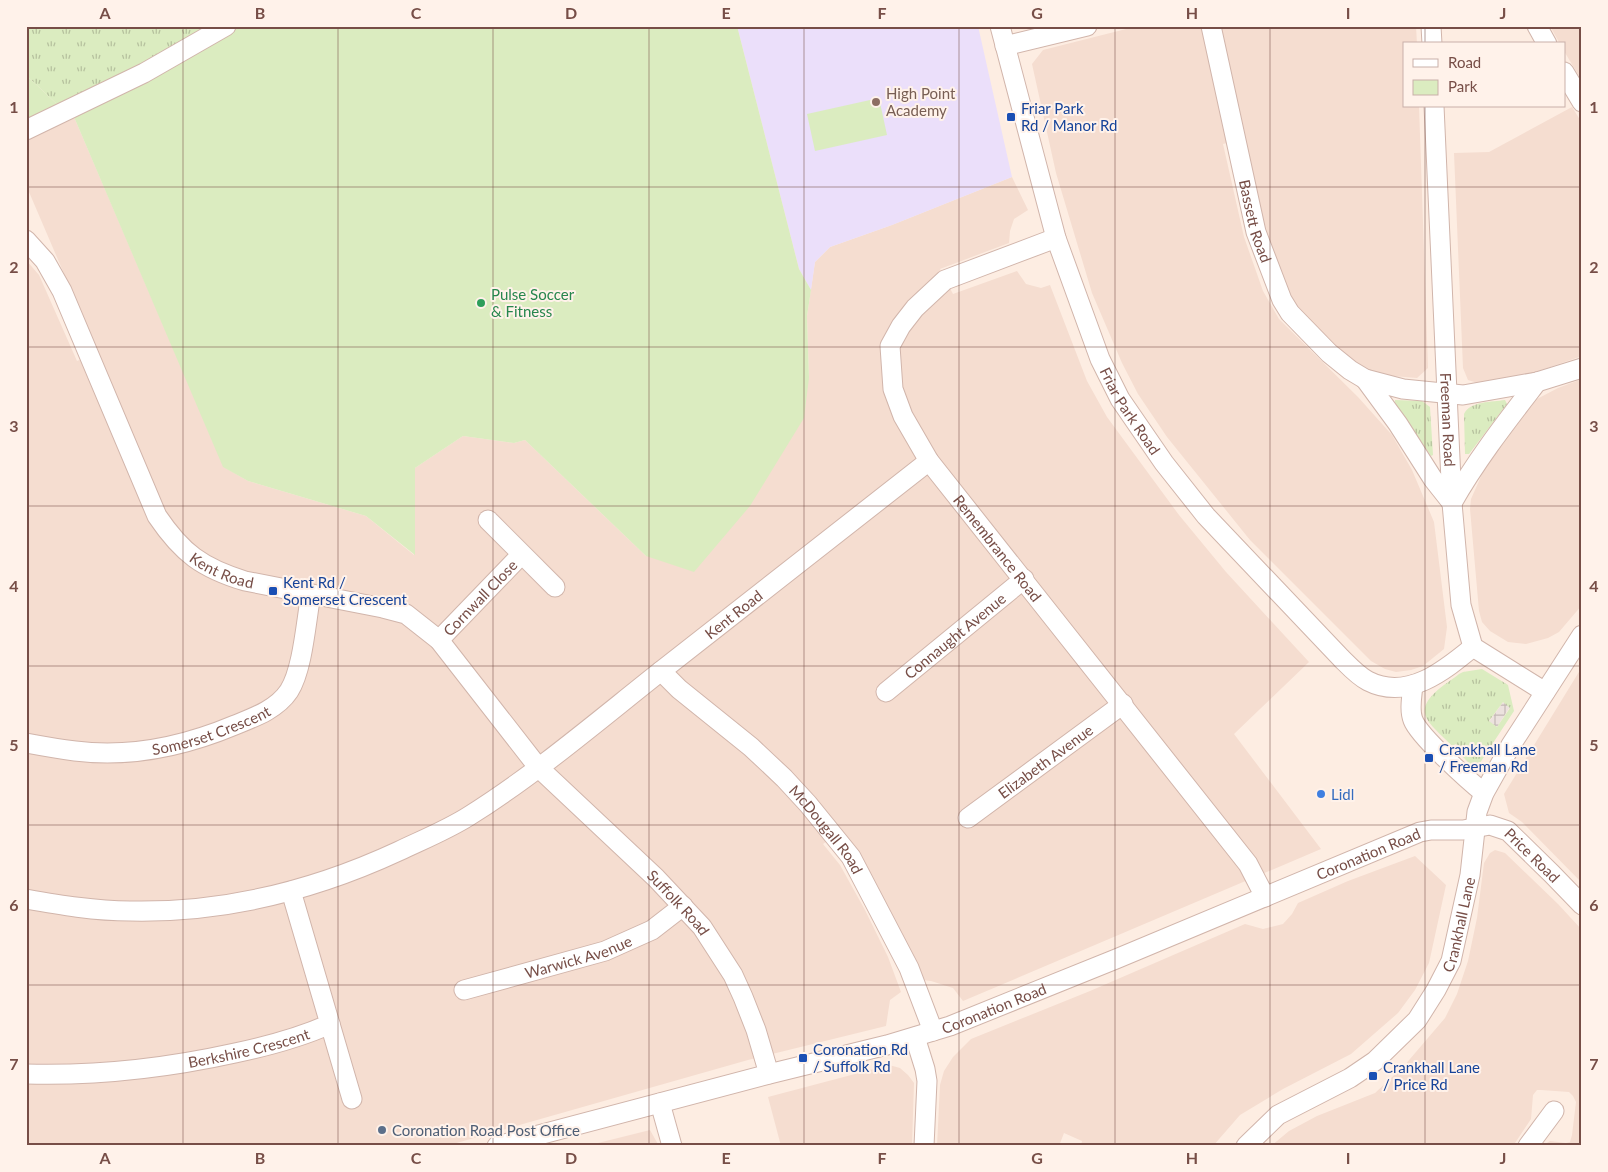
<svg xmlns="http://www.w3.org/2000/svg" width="1608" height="1172" font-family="Lato,sans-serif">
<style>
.residential{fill:#f5ddd0}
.industrial{fill:url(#industrial-grid)}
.education{fill:#ebdffa}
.grass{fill:url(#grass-tufts);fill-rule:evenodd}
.green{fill:#dbecc0}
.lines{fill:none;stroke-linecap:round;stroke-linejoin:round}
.minor-casing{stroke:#d1b5ab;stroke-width:21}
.minor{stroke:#fff;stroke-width:19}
.grid{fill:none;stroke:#774e47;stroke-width:1;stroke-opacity:0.55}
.education-dot{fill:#8d6e63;stroke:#fff2ea;stroke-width:2}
.transit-dot{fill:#1a4fb4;stroke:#fff2ea;stroke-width:2}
.leisure-dot{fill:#2e9e5b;stroke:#fff2ea;stroke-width:2}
.shop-dot{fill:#3f7fe0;stroke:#fff2ea;stroke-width:2}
.service-dot{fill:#5c6f8a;stroke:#fff2ea;stroke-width:2}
.labels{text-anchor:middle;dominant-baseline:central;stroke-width:4;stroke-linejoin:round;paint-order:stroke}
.education-label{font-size:15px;fill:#785e54;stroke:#fff2ea;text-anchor:start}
.transit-label{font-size:15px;fill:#164399;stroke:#fff2ea;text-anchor:start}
.street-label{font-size:15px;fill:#774e47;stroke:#fff2ea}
.leisure-label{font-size:15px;fill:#27864d;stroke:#fff2ea;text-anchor:start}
.shop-label{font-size:15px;fill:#366cbe;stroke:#fff2ea;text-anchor:start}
.service-label{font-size:15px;fill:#4e5e75;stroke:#fff2ea;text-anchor:start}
.neatline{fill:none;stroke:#774e47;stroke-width:2}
.grid-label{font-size:16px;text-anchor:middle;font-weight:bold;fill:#774e47}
</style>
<defs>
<pattern id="industrial-grid" width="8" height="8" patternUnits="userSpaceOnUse" patternTransform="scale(1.25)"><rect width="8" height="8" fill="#ece2de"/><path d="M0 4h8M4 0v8" fill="none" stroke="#c4b9b6"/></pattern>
<pattern id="grass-tufts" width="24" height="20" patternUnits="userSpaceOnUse" patternTransform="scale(1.25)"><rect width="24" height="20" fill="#dbecc0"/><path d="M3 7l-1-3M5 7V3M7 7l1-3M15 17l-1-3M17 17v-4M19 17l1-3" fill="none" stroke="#b6c19e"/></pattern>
</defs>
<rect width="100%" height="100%" fill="#fdede2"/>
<path class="residential" d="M 1138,26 L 1416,26 L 1417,44 L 1404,44 L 1404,106 L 1419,106 L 1428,368 L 1417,378 L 1393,376 L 1364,370 L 1330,344 L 1299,310 L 1282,282 L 1262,228 L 1240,140 L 1223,144 L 1244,237 L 1263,291 L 1279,319 L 1358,397 L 1392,435 L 1412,470 L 1434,522 L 1447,627 L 1444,649 L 1423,666 L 1411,670 L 1396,672 L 1385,669 L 1371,661 L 1250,540 L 1167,437 L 1138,394 L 1122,363 L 1092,293 L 1056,173 L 1032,64 L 1043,50 Z
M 1550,26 L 1582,26 L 1582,81 L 1564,51 L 1564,44 L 1560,44 Z
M 1572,107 L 1582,123 L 1582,356 L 1527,375 L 1484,385 L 1468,380 L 1463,368 L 1454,153 L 1489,152 Z
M 74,117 L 224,467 L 248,481 L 366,516 L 414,555 L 415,468 L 463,436 L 514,443 L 525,440 L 646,556 L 809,378 L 807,316 L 815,262 L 830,247 L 892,225 L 1012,177 L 1028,210 L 1014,219 L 1010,231 L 1009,243 L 940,269 L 953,294 L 1017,271 L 1026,284 L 1041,288 L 1050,285 L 1087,381 L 1107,417 L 1179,515 L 1226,572 L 1309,662 L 1234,734 L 1321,849 L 963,1001 L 953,988 L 931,981 L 922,980 L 841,831 L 823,844 L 840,865 L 865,910 L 888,957 L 901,992 L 890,1000 L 886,1026 L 748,1060 L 446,1146 L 26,1146 L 26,260 L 39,275 L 77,361 L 98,353 L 26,185 L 26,140 Z
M 1582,379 L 1582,605 L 1559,632 L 1548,638 L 1526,644 L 1508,642 L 1490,631 L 1482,622 L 1479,611 L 1470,509 L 1471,499 L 1486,465 L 1535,400 L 1558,388 Z
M 1582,667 L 1582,883 L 1522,822 L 1509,813 L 1504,794 Z
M 1495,850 L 1505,853 L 1558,904 L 1582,930 L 1582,1146 L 1542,1146 L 1550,1141 L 1566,1143 L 1570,1142 L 1572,1135 L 1576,1102 L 1573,1096 L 1569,1092 L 1541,1090 L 1537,1090 L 1533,1095 L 1531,1119 L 1513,1146 L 1271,1146 L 1289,1131 L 1317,1116 L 1375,1093 L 1404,1066 L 1445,1018 L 1457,994 L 1468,961 L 1477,918 L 1484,863 L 1490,853 Z
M 1415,856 L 1446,885 L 1429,963 L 1415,990 L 1398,1013 L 1351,1054 L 1283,1089 L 1240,1115 L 1213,1146 L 1081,1146 L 1082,1141 L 1064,1133 L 1059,1146 L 937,1146 L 940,1085 L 944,1071 L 953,1057 L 971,1039 L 1090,991 L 1245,924 L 1263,929 L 1283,924 L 1292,914 L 1298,903 L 1348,881 Z
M 889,1065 L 900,1068 L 908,1075 L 914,1083 L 912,1146 L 781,1146 L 768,1097 Z
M 650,1130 L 659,1146 L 586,1146 Z"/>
<path class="industrial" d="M 1503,702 L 1510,707 L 1497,727 L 1489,722 Z"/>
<path class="education" d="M 737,26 L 978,26 L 1012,177 L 892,225 L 830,247 L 815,262 L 811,290 L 799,269 Z"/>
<path class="grass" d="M 26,26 L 212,26 L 60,107 L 26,75 Z
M 1395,400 L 1422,401 L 1430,407 L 1433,455 L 1431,456 L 1395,403 Z
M 1505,400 L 1507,404 L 1469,454 L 1465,454 L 1464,414 C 1470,401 1492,402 1505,400 Z
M 1482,669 L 1508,685 L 1514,711 L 1478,766 L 1474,768 L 1463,757 L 1463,752 L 1456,744 L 1452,746 C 1444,737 1433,729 1427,719 C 1416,700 1447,684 1459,674 L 1463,672 ZM 1503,702 L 1510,708 L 1497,727 L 1489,721 Z"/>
<path class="green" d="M 232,26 L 737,26 L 799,269 L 811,290 L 807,316 L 809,378 L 804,418 L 750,506 L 694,572 L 646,556 L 525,440 L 514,443 L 463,436 L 415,468 L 415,555 L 366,516 L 248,481 L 223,467 L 74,117 Z
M 26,75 L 60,107 L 26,123 Z
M 879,98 L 887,135 L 815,151 L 807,114 Z"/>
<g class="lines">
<defs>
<g id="minor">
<path id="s1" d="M 1000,26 L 1056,238 L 1100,359 L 1120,399 L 1164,463 L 1206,516 L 1341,658 C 1349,666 1358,676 1368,681 C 1407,701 1444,671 1473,647"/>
<path id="s2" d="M 1211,26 L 1256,232 L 1282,300 L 1290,313 L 1329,353 L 1350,370 L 1365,379 L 1403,389 L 1463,395 L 1537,382 L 1582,368"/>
<path d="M 1431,26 L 1432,44"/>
<path d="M 1537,26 L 1547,44"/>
<path d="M 1005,46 L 1087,26"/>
<path d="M 1564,72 L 1582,102"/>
<path id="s3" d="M 1434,106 L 1452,503 L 1461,605 L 1473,647 L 1545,692"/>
<path d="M 26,130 L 144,73 L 226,26"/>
<path id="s4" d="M 1056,238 L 945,280 L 915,308 L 901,326 L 890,346 L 893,389 L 903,416 L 929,461 L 1248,864 L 1265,897"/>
<path id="s5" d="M 26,240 L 45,261 L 62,291 L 157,516 C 182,553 202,568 245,581 L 383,608 L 406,614 L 439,640 L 538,767 L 656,878 L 702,927 L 733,975 L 743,997 L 756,1030 L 769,1074"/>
<path d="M 1365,379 L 1398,424 L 1433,479 L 1452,503 C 1477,459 1507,421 1537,382"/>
<path d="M 488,520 L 555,587"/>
<path id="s6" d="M 439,640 L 521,555"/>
<path id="s7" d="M 661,671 L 679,689 L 751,747 L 784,778 L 808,804 L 851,857 L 909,968 L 933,1031"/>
<path d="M 1413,685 C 1412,696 1409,710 1413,720 C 1419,736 1469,781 1484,793"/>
<path id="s8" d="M 886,692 L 1024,579"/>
<path id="s9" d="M 26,743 C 42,746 59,749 75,751 C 130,758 185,746 235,725 C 255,717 277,709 289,691 C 303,669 306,621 311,594"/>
<path id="s10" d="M 968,818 L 1123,704"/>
<path id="s11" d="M 26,899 C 60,905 95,911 130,911 C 223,913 315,890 399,851 C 422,840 447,830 469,816 C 536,774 599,720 661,671 C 750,601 840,531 929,461"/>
<path id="s12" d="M 464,990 L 605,951 L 652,930 L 683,906"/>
<path d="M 330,1024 L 352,1099"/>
<path d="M 915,1037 L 925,1069 L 927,1081 L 924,1146"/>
<path id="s13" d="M 26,1074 C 96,1076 167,1068 235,1053 C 268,1046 299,1038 330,1024 L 291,891"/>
<path d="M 660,1103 L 672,1146"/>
<path id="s14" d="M 497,1146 L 769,1074 L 887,1045 L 950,1026 L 1116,959 L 1420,832 L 1431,830 L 1463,830 L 1490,825 L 1508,831 L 1552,874 L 1582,905"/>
<path id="s15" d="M 1246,1146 L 1278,1115 L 1350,1078 L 1375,1061 L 1417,1020 L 1436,990 L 1451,961 L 1470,875 L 1477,812 L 1484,793 L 1511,745 L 1582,635"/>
<path d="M 1528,1146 L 1554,1111"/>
</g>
</defs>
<use href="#minor" class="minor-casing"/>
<use href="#minor" class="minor"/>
</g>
<path class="grid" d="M 183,26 L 183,1146M 338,26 L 338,1146M 493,26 L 493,1146M 649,26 L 649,1146M 804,26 L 804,1146M 959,26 L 959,1146M 1115,26 L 1115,1146M 1270,26 L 1270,1146M 1425,26 L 1425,44M 1425,106 L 1425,1146M 26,187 L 1582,187M 26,347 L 1582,347M 26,506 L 1582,506M 26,666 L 1582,666M 26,825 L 1582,825M 26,985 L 1582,985"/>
<circle class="education-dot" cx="876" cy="102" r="5"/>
<g class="transit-dot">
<rect x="1006" y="112" width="10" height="10" rx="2.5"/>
<rect x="268" y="586" width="10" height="10" rx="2.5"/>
<rect x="1424" y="753" width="10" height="10" rx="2.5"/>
<rect x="798" y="1053" width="10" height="10" rx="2.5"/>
<rect x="1368" y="1071" width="10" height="10" rx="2.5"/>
</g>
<circle class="leisure-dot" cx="481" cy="303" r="5"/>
<circle class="shop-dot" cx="1321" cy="794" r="5"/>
<circle class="service-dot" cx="382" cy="1130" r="5"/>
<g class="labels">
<g class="education-label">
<text x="886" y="93">High Point<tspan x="886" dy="17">Academy</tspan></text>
</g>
<g class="transit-label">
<text x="1021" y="108">Friar Park<tspan x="1021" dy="17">Rd / Manor Rd</tspan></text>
<text x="283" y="582">Kent Rd /<tspan x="283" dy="17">Somerset Crescent</tspan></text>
<text x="1439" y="749">Crankhall Lane<tspan x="1439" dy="17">/ Freeman Rd</tspan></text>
<text x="813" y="1049">Coronation Rd<tspan x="813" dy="17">/ Suffolk Rd</tspan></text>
<text x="1383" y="1067">Crankhall Lane<tspan x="1383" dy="17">/ Price Rd</tspan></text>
</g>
<g class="street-label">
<text stroke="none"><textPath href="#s2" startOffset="200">Bassett Road</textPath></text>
<text stroke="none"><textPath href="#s1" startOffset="408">Friar Park Road</textPath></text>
<text stroke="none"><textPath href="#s3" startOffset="314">Freeman Road</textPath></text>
<text stroke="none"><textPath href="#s4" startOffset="440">Remembrance Road</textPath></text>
<text stroke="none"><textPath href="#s5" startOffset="394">Kent Road</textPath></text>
<text stroke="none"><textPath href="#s6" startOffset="59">Cornwall Close</textPath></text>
<text stroke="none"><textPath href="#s11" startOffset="794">Kent Road</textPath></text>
<text stroke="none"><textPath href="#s8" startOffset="89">Connaught Avenue</textPath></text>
<text stroke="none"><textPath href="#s9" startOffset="189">Somerset Crescent</textPath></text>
<text stroke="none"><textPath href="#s10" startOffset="96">Elizabeth Avenue</textPath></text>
<text stroke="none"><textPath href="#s7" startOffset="230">McDougall Road</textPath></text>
<text stroke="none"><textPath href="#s14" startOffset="921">Coronation Road</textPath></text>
<text stroke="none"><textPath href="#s14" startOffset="1101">Price Road</textPath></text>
<text stroke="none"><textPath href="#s5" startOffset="982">Suffolk Road</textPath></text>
<text stroke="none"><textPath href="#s15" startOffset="320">Crankhall Lane</textPath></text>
<text stroke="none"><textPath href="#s12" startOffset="119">Warwick Avenue</textPath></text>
<text stroke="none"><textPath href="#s14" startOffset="516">Coronation Road</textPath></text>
<text stroke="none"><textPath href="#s13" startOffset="225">Berkshire Crescent</textPath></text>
</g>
<g class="leisure-label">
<text x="491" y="294">Pulse Soccer<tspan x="491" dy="17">&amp; Fitness</tspan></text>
</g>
<g class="shop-label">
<text x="1331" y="794">Lidl</text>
</g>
<g class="service-label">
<text x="392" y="1130">Coronation Road Post Office</text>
</g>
</g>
<rect width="1608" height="1172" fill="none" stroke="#fff2ea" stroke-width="55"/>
<rect x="1403" y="42" width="162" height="65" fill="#fff2ea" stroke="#c9b0a9"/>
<rect x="1413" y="59" width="25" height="8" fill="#ffffff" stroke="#c9b0a9"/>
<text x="1448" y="68" font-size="15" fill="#774e47">Road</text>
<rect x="1413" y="80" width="25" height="15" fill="#dbecc0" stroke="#c9b0a9"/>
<text x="1448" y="92" font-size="15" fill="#774e47">Park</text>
<rect x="28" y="28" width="1552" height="1116" class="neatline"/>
<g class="grid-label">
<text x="105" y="19">A</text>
<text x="260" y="19">B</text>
<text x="416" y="19">C</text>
<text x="571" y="19">D</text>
<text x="726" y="19">E</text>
<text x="882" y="19">F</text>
<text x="1037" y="19">G</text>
<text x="1192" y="19">H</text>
<text x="1348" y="19">I</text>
<text x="1503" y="19">J</text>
<text x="14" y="113">1</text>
<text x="1594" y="113">1</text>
<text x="14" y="273">2</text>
<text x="1594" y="273">2</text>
<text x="14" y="432">3</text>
<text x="1594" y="432">3</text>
<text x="14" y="592">4</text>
<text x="1594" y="592">4</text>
<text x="14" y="751">5</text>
<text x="1594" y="751">5</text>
<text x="14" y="911">6</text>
<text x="1594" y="911">6</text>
<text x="14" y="1070">7</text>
<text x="1594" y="1070">7</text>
<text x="105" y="1164">A</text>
<text x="260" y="1164">B</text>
<text x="416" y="1164">C</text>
<text x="571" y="1164">D</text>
<text x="726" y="1164">E</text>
<text x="882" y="1164">F</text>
<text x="1037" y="1164">G</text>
<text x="1192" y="1164">H</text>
<text x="1348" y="1164">I</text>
<text x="1503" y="1164">J</text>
</g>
</svg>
